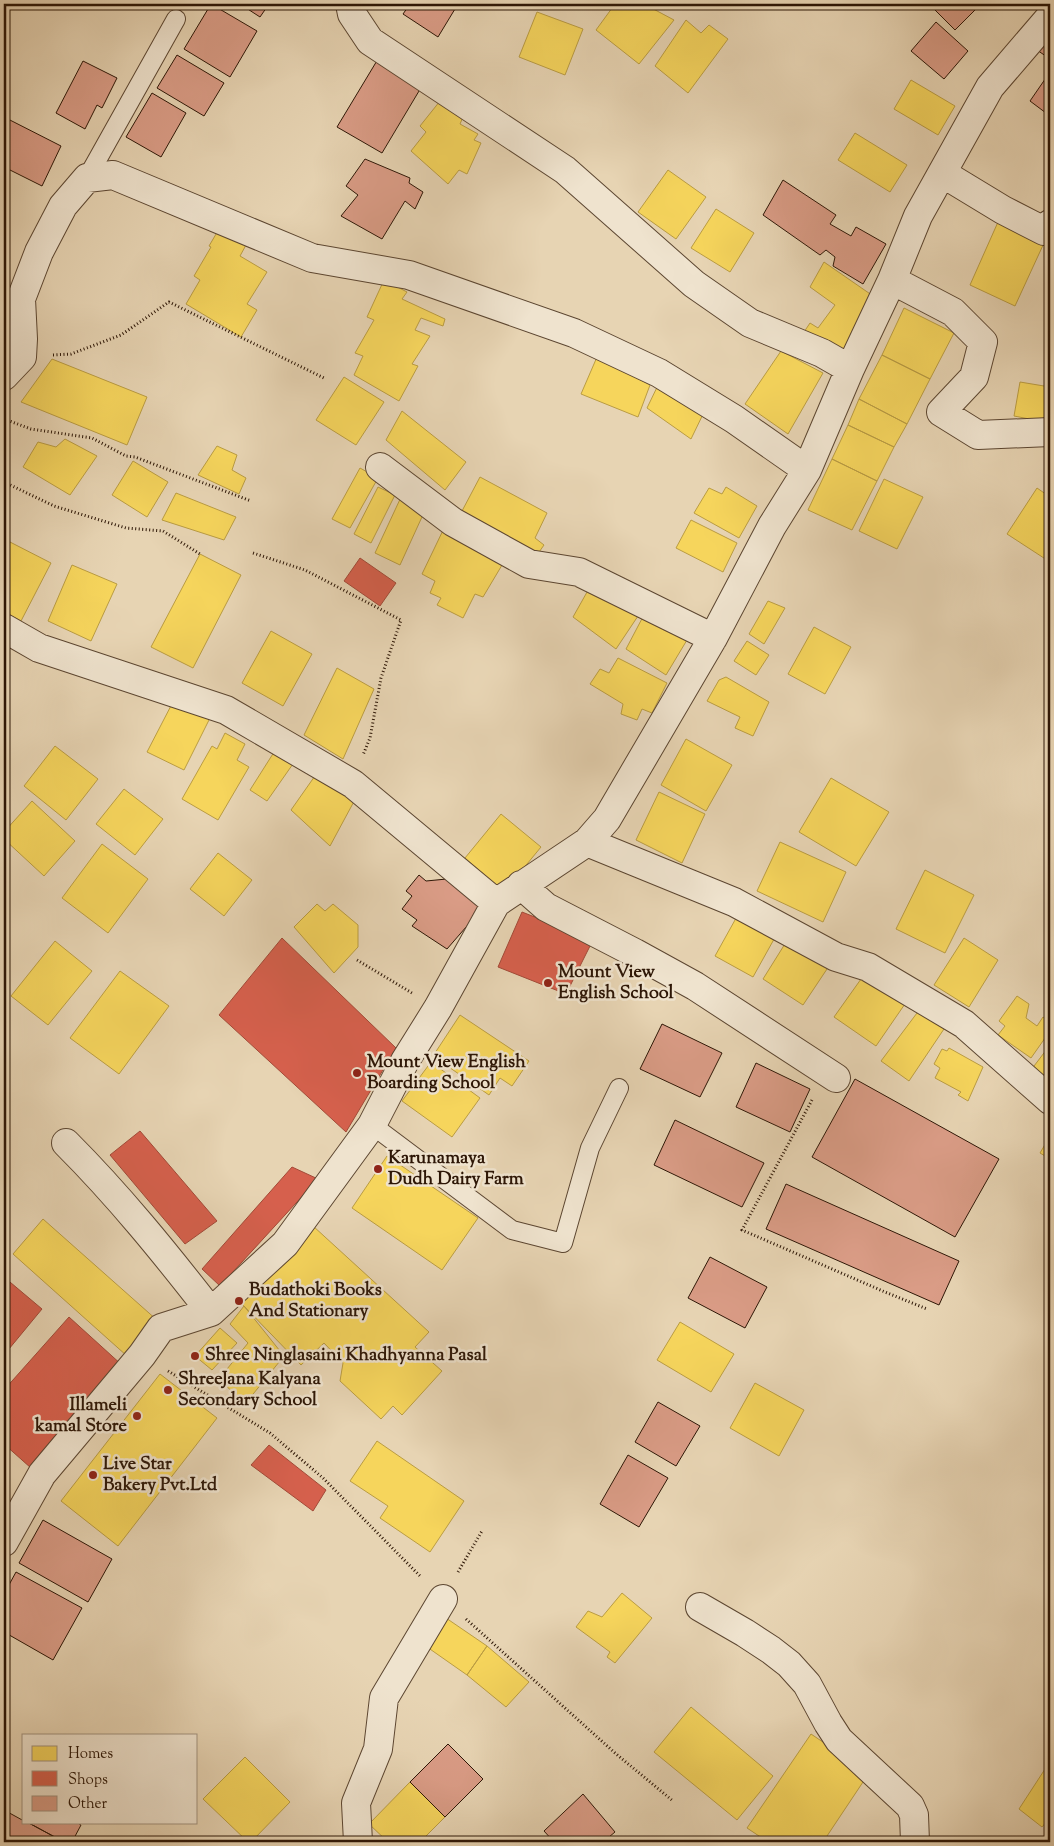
<svg xmlns="http://www.w3.org/2000/svg" width="1054" height="1846" font-family="'Sorts Mill Goudy',serif">
<style>
.homes{fill:#f6d55c;stroke:#ba9c42}
.shops{fill:#d6604d;stroke:#a34a38}
.building{fill:#da9c86;stroke:#2d1606}
.lines{fill:none;stroke-linecap:round;stroke-linejoin:round}
.service-casing{stroke:#5c4631;stroke-width:20}
.minor-casing{stroke:#5c4631;stroke-width:30}
.path{stroke:#2d1606;stroke-width:3;stroke-dasharray:1 2.5;stroke-linecap:butt}
.service{stroke:#efe3ce;stroke-width:18}
.minor{stroke:#efe3ce;stroke-width:28}
.poi-dot{fill:#8f2418;stroke:#efe3ce;stroke-width:2}
.labels{text-anchor:middle;dominant-baseline:central;stroke-width:5;stroke-linejoin:round;paint-order:stroke}
.poi-label{font-size:18px;font-weight:bold;fill:#2d1606;stroke:#efe3ce;text-anchor:start}
</style>
<rect width="100%" height="100%" fill="#e7d4b3"/>
<filter id="stains"><feTurbulence type="fractalNoise" baseFrequency=".004" numOctaves="4"/><feColorMatrix values="0 0 0 0 .2 0 0 0 0 .09 0 0 0 0 .02 0 0 0 .5 -.17"/></filter>
<radialGradient id="worn" r=".72"><stop offset=".6" stop-color="#630" stop-opacity="0"/><stop offset="1" stop-color="#630" stop-opacity=".3"/></radialGradient>
<path class="homes" d="M 615,4 L 644,4 L 674,20 L 639,64 L 596,30 Z
M 537,12 L 583,29 L 565,75 L 519,57 Z
M 686,20 L 701,33 L 709,25 L 728,39 L 688,93 L 655,66 Z
M 911,80 L 955,106 L 938,135 L 894,109 Z
M 440,101 L 463,117 L 460,124 L 478,134 L 474,140 L 481,143 L 467,174 L 459,170 L 448,184 L 411,151 L 426,132 L 420,126 Z
M 855,133 L 907,165 L 890,192 L 838,160 Z
M 668,170 L 706,197 L 676,239 L 638,212 Z
M 716,209 L 754,233 L 730,272 L 691,248 Z
M 998,222 L 1044,243 L 1015,306 L 970,285 Z
M 219,229 L 246,245 L 240,256 L 267,272 L 247,304 L 257,310 L 241,337 L 186,304 L 200,280 L 194,276 L 211,247 L 209,246 Z
M 824,262 L 876,298 L 840,360 L 802,335 L 810,323 L 818,328 L 835,305 L 810,287 Z
M 384,280 L 407,292 L 402,299 L 445,319 L 443,326 L 421,318 L 415,330 L 430,336 L 412,364 L 418,366 L 399,401 L 354,375 L 363,356 L 355,353 L 374,320 L 367,317 Z
M 904,308 L 954,333 L 930,379 L 882,355 Z
M 4,337 L 19,351 L 4,370 Z
M 781,351 L 823,373 L 788,434 L 745,404 Z
M 882,355 L 930,379 L 907,424 L 859,399 Z
M 597,357 L 650,385 L 638,417 L 581,394 Z
M 52,359 L 147,397 L 127,445 L 21,402 Z
M 344,377 L 384,402 L 356,445 L 316,420 Z
M 661,379 L 706,408 L 691,439 L 647,408 Z
M 1020,382 L 1050,387 L 1050,423 L 1014,416 Z
M 859,399 L 907,424 L 894,447 L 848,425 Z
M 402,411 L 466,462 L 445,490 L 386,440 Z
M 848,425 L 894,447 L 877,481 L 832,459 Z
M 65,439 L 97,456 L 70,495 L 23,467 L 38,442 L 56,447 Z
M 217,446 L 237,455 L 232,470 L 246,478 L 239,494 L 198,475 Z
M 832,459 L 877,481 L 852,530 L 808,510 Z
M 133,461 L 168,482 L 147,517 L 112,495 Z
M 360,468 L 378,478 L 350,528 L 332,519 Z
M 480,477 L 547,513 L 535,538 L 544,545 L 537,555 L 462,511 Z
M 884,479 L 923,497 L 897,549 L 859,531 Z
M 378,487 L 395,495 L 371,543 L 354,534 Z
M 726,487 L 757,506 L 739,538 L 694,513 L 709,488 L 722,494 Z
M 1037,488 L 1050,497 L 1050,562 L 1007,534 Z
M 176,493 L 236,517 L 224,540 L 162,520 Z
M 402,495 L 427,506 L 400,565 L 375,553 Z
M 691,520 L 737,543 L 723,572 L 676,548 Z
M 447,522 L 508,555 L 483,597 L 475,594 L 463,618 L 437,605 L 441,598 L 430,593 L 435,581 L 422,574 Z
M 10,542 L 51,563 L 21,621 L 4,612 L 4,554 Z
M 200,554 L 241,575 L 193,668 L 151,647 Z
M 72,565 L 117,584 L 91,641 L 48,621 Z
M 591,585 L 638,616 L 616,649 L 573,617 Z
M 768,601 L 785,608 L 764,644 L 749,634 Z
M 646,611 L 690,635 L 666,675 L 626,649 Z
M 814,627 L 851,647 L 825,694 L 788,674 Z
M 271,631 L 312,654 L 283,706 L 242,683 Z
M 747,641 L 769,655 L 756,675 L 734,661 Z
M 618,658 L 667,683 L 652,713 L 642,709 L 637,720 L 621,714 L 623,704 L 590,684 L 600,669 L 609,673 Z
M 337,668 L 374,689 L 343,759 L 304,735 Z
M 726,677 L 769,702 L 753,736 L 735,728 L 740,717 L 707,701 L 719,680 Z
M 175,698 L 214,710 L 184,770 L 147,752 Z
M 225,733 L 245,744 L 237,760 L 249,767 L 218,820 L 182,799 L 212,746 L 217,749 Z
M 686,739 L 732,765 L 706,811 L 661,785 Z
M 55,746 L 98,779 L 66,820 L 24,786 Z
M 276,749 L 295,761 L 267,801 L 250,790 Z
M 317,773 L 358,794 L 330,846 L 291,810 Z
M 831,778 L 889,812 L 856,866 L 799,832 Z
M 124,789 L 163,819 L 135,855 L 96,824 Z
M 659,792 L 705,814 L 682,863 L 636,840 Z
M 32,801 L 75,841 L 44,876 L 4,839 L 4,832 Z
M 501,814 L 541,847 L 504,892 L 465,858 Z
M 780,842 L 846,872 L 823,922 L 757,891 Z
M 102,844 L 148,879 L 108,933 L 62,898 Z
M 218,853 L 252,880 L 224,916 L 190,889 Z
M 925,870 L 974,895 L 945,953 L 896,929 Z
M 317,904 L 325,911 L 333,904 L 358,925 L 358,947 L 334,973 L 294,927 Z
M 740,911 L 778,932 L 753,977 L 715,956 Z
M 964,938 L 998,960 L 969,1007 L 934,985 Z
M 788,939 L 829,966 L 803,1005 L 763,979 Z
M 55,941 L 92,971 L 48,1025 L 11,996 Z
M 120,971 L 169,1006 L 119,1074 L 70,1038 Z
M 866,972 L 907,1001 L 876,1046 L 834,1017 Z
M 1017,996 L 1029,1004 L 1026,1018 L 1037,1026 L 1043,1017 L 1050,1022 L 1050,1031 L 1031,1058 L 998,1035 L 1005,1026 L 999,1021 Z
M 923,1005 L 948,1023 L 909,1081 L 881,1061 Z
M 460,1015 L 529,1061 L 512,1086 L 500,1078 L 489,1095 L 433,1056 Z
M 1050,1045 L 1050,1081 L 1049,1083 L 1031,1070 Z
M 949,1048 L 983,1067 L 968,1101 L 958,1095 L 961,1092 L 935,1078 L 940,1068 L 934,1064 L 942,1049 L 947,1051 Z
M 431,1062 L 480,1098 L 452,1137 L 402,1101 Z
M 1050,1136 L 1050,1159 L 1040,1153 Z
M 387,1156 L 478,1218 L 442,1270 L 352,1208 Z
M 43,1219 L 158,1321 L 127,1356 L 13,1254 Z
M 313,1226 L 429,1332 L 415,1347 L 442,1371 L 402,1415 L 393,1406 L 381,1419 L 340,1381 L 343,1363 L 324,1343 L 301,1365 L 239,1301 Z
M 244,1306 L 284,1356 L 245,1404 L 219,1379 L 248,1343 L 230,1324 Z
M 680,1322 L 734,1354 L 711,1392 L 657,1360 Z
M 220,1328 L 237,1343 L 212,1370 L 195,1356 Z
M 160,1374 L 217,1418 L 118,1546 L 61,1501 Z
M 755,1383 L 804,1410 L 779,1456 L 730,1428 Z
M 377,1441 L 464,1501 L 430,1552 L 380,1518 L 388,1506 L 350,1481 Z
M 622,1593 L 652,1618 L 615,1663 L 607,1657 L 610,1652 L 576,1627 L 588,1611 L 602,1617 Z
M 446,1618 L 487,1646 L 467,1675 L 427,1647 Z
M 487,1646 L 529,1682 L 506,1707 L 467,1675 Z
M 691,1707 L 773,1776 L 737,1820 L 654,1752 Z
M 811,1734 L 869,1773 L 823,1842 L 768,1842 L 747,1828 Z
M 245,1757 L 290,1802 L 251,1842 L 248,1842 L 203,1799 Z
M 1047,1766 L 1050,1768 L 1050,1818 L 1042,1827 L 1019,1809 Z
M 410,1782 L 445,1817 L 420,1842 L 388,1842 L 369,1824 Z"/>
<path class="shops" d="M 360,558 L 396,583 L 380,606 L 344,581 Z
M 522,912 L 593,940 L 566,994 L 498,967 Z
M 282,938 L 396,1048 L 346,1132 L 219,1015 Z
M 140,1131 L 217,1221 L 185,1244 L 110,1155 Z
M 292,1167 L 318,1179 L 220,1286 L 202,1269 Z
M 4,1277 L 42,1309 L 4,1355 Z
M 69,1317 L 123,1366 L 31,1468 L 4,1444 L 4,1390 Z
M 269,1445 L 326,1490 L 313,1511 L 251,1465 Z"/>
<path class="building" d="M 211,4 L 257,31 L 230,77 L 184,49 Z
M 240,4 L 269,4 L 260,17 Z
M 410,4 L 458,4 L 438,37 L 403,14 Z
M 936,4 L 981,4 L 955,30 L 932,7 Z
M 936,22 L 968,51 L 944,79 L 911,51 Z
M 1050,32 L 1050,59 L 1037,50 Z
M 177,55 L 224,83 L 204,116 L 157,88 Z
M 378,59 L 422,86 L 382,153 L 337,127 Z
M 83,61 L 117,78 L 102,108 L 97,105 L 85,129 L 56,113 Z
M 1050,72 L 1050,116 L 1030,101 Z
M 152,93 L 186,113 L 161,157 L 126,137 Z
M 4,117 L 61,146 L 42,186 L 4,167 Z
M 365,159 L 410,178 L 409,183 L 423,192 L 415,209 L 405,201 L 382,239 L 341,216 L 358,195 L 346,186 Z
M 783,180 L 836,215 L 830,224 L 851,236 L 856,227 L 886,244 L 863,284 L 833,266 L 835,257 L 826,250 L 820,255 L 763,215 Z
M 419,875 L 426,881 L 457,878 L 486,904 L 447,949 L 412,926 L 417,920 L 402,909 L 412,896 L 406,891 Z
M 662,1024 L 722,1053 L 700,1097 L 640,1069 Z
M 756,1063 L 810,1089 L 790,1132 L 736,1107 Z
M 855,1079 L 999,1159 L 955,1237 L 812,1157 Z
M 675,1120 L 764,1163 L 742,1207 L 654,1165 Z
M 786,1184 L 959,1261 L 939,1305 L 766,1229 Z
M 710,1257 L 767,1287 L 745,1328 L 688,1298 Z
M 658,1402 L 700,1426 L 676,1466 L 635,1442 Z
M 628,1455 L 668,1478 L 639,1527 L 600,1504 Z
M 43,1520 L 112,1559 L 88,1602 L 19,1563 Z
M 16,1572 L 82,1608 L 53,1660 L 4,1632 L 4,1594 Z
M 448,1744 L 483,1779 L 445,1817 L 410,1782 Z
M 583,1794 L 615,1832 L 603,1842 L 554,1842 L 544,1831 Z
M 4,1810 L 24,1821 L 24,1822 L 27,1822 L 64,1842 L 4,1842 Z
M 27,1822 L 76,1822 L 81,1825 L 72,1842 L 64,1842 Z"/>
<g class="lines">
<defs>
<path id="service" d="M 87,178 L 176,19
M 372,1125 L 512,1230 L 563,1243 L 590,1148 L 619,1088"/>
<path id="minor" d="M 350,4 L 352,14 L 370,41 L 565,170 L 694,284 L 750,323 L 822,353 L 850,369
M 942,173 L 1003,210 L 1044,231 L 1050,224
M 892,280 L 953,312 L 983,342 L 974,377 L 941,412 L 978,435 L 1050,432
M 4,376 L 22,357 L 23,339 L 21,299 L 39,252 L 63,206 L 87,178 L 113,175 L 312,258 L 409,275 L 574,333 L 659,373 L 734,419 L 807,470
M 380,467 L 453,522 L 529,564 L 579,572 L 713,638
M 4,628 L 39,648 L 226,710 L 353,784 L 496,903
M 587,842 L 734,902 L 836,957 L 868,967 L 964,1024 L 1050,1100
M 521,885 L 546,907 L 635,953 L 695,986 L 836,1078
M 66,1143 C 119,1196 165,1253 211,1312
M 4,1542 L 42,1474 L 142,1355 L 161,1328 L 211,1312 L 285,1244 L 372,1125 L 405,1061 L 438,1008 L 496,903 L 587,842 L 607,819 L 713,638 L 772,526 L 807,470 L 850,369 L 892,280 L 918,216 L 990,87 L 1050,17
M 700,1607 L 745,1633 L 771,1650 L 789,1664 L 807,1684 L 828,1723 L 839,1740 L 910,1806 L 914,1815 L 915,1842
M 358,1842 L 356,1803 L 378,1749 L 384,1698 L 443,1599"/>
</defs>
<use href="#service" class="service-casing"/>
<use href="#minor" class="minor-casing"/>
<path class="path" d="M 53,355 L 71,354 L 121,335 L 169,302 L 324,378
M 4,419 L 31,429 L 92,438 L 126,456 L 135,457 L 251,501
M 4,482 L 54,506 L 126,528 L 163,531 L 200,554
M 253,553 L 305,570 L 401,620 L 381,678 L 370,738 L 363,755
M 357,960 L 412,993
M 812,1100 L 742,1230 L 885,1292 L 927,1309
M 168,1371 L 270,1433 L 323,1478 L 421,1577
M 458,1572 L 482,1531
M 466,1619 L 615,1753 L 673,1801"/>
<use href="#service" class="service"/>
<use href="#minor" class="minor"/>
</g>
<g class="poi-dot">
<circle cx="548" cy="983" r="5"/>
<circle cx="357" cy="1073" r="5"/>
<circle cx="378" cy="1169" r="5"/>
<circle cx="239" cy="1301" r="5"/>
<circle cx="195" cy="1356" r="5"/>
<circle cx="168" cy="1390" r="5"/>
<circle cx="137" cy="1416" r="5"/>
<circle cx="93" cy="1475" r="5"/>
</g>
<g class="labels">
<g class="poi-label">
<text x="558" y="973">Mount View<tspan x="558" dy="21">English School</tspan></text>
<text x="367" y="1063">Mount View English<tspan x="367" dy="21">Boarding School</tspan></text>
<text x="388" y="1159">Karunamaya<tspan x="388" dy="21">Dudh Dairy Farm</tspan></text>
<text x="249" y="1291">Budathoki Books<tspan x="249" dy="21">And Stationary</tspan></text>
<text x="205" y="1356">Shree Ninglasaini Khadhyanna Pasal</text>
<text x="178" y="1380">ShreeJana Kalyana<tspan x="178" dy="21">Secondary School</tspan></text>
<text x="127" y="1406" text-anchor="end">Illameli<tspan x="127" dy="21">kamal Store</tspan></text>
<text x="103" y="1465">Live Star<tspan x="103" dy="21">Bakery Pvt.Ltd</tspan></text>
</g>
</g>
<rect width="1054" height="1846" fill="none" stroke="#e7d4b3" stroke-width="20"/>
<rect x="5" y="5" width="1044" height="1836" fill="none" stroke="#2d1606" stroke-width="2.5"/>
<rect x="10" y="10" width="1034" height="1826" fill="none" stroke="#2d1606"/>
<rect x="22" y="1734" width="175" height="90" fill="#efe3ce" stroke="#a1917e"/>
<rect x="32" y="1746" width="25" height="15" fill="#f6d55c" stroke="#a1917e"/>
<text x="68" y="1758" font-size="15" fill="#2d1606">Homes</text>
<rect x="32" y="1771" width="25" height="15" fill="#d6604d" stroke="#a1917e"/>
<text x="68" y="1784" font-size="15" fill="#2d1606">Shops</text>
<rect x="32" y="1796" width="25" height="15" fill="#da9c86" stroke="#a1917e"/>
<text x="68" y="1808" font-size="15" fill="#2d1606">Other</text>
<rect width="100%" height="100%" filter="url(#stains)"/>
<rect width="100%" height="100%" fill="url(#worn)"/>
</svg>
